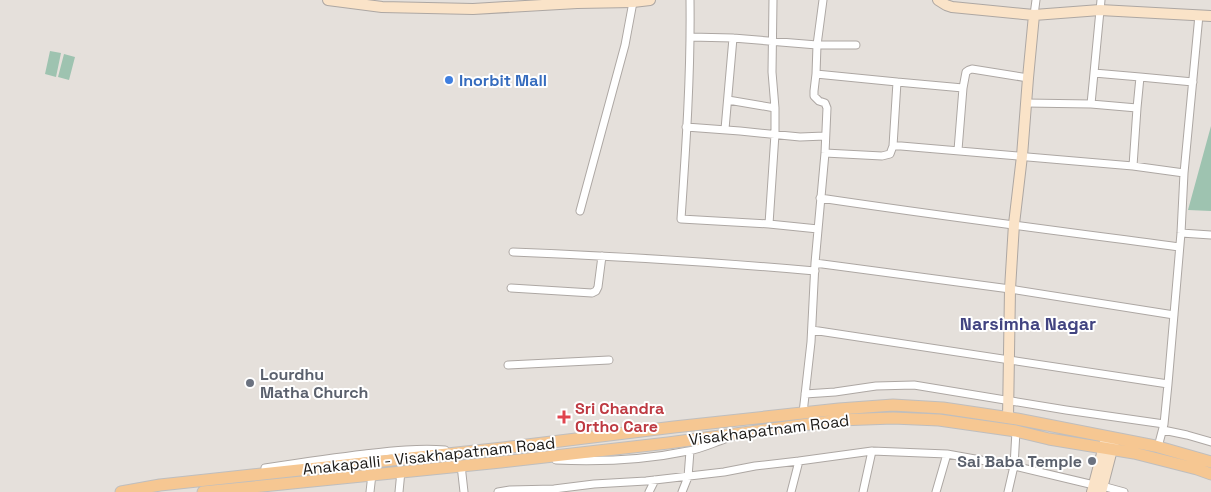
<svg xmlns="http://www.w3.org/2000/svg" width="1211" height="492" font-family="'Space Grotesk',sans-serif">
<style>
.green{fill:#9ec3b0}
.lines{fill:none;stroke-linecap:round;stroke-linejoin:round}
.minor-casing{stroke:#ada7a3;stroke-width:9}
.secondary-casing{stroke:#ada7a3;stroke-width:12}
.primary-casing{stroke:#bfbebe;stroke-width:13}
.minor{stroke:#fff;stroke-width:7}
.secondary{stroke:#fae3c8;stroke-width:10}
.primary{stroke:#f6c792;stroke-width:11}
.shop-dot{fill:#3f7fe0;stroke:#fff;stroke-width:2}
.worship-dot{fill:#6b7280;stroke:#fff;stroke-width:2}
.health-dot{fill:#e0444e;stroke:#fff;stroke-width:2}
.labels{text-anchor:middle;dominant-baseline:central;stroke-width:4;stroke-linejoin:round;paint-order:stroke}
.shop-label{font-size:16px;font-weight:bold;fill:#366cbe;stroke:#fff;text-anchor:start}
.worship-label{font-size:16px;font-weight:bold;fill:#5b616d;stroke:#fff;text-anchor:start}
.health-label{font-size:16px;font-weight:bold;fill:#be3a42;stroke:#fff;text-anchor:start}
.street-label{font-size:16px;fill:#1a1816;stroke:#fff}
.neighbourhood-label{font-size:18px;font-weight:bold;fill:#424481;stroke:#fff}
</style>
<rect width="100%" height="100%" fill="#e5e0db"/>
<path class="green" d="M 50,51 L 61,53 L 56,77 L 45,74 Z
M 64,54 L 75,57 L 69,80 L 58,77 Z
M 1211,126 L 1211,211 L 1188,210 Z"/>
<g class="lines">
<defs>
<path id="minor" d="M 690,0 C 691,73 686,146 681,219 L 769,224 L 818,229
M 1034,15 L 1036,0
M 690,37 L 733,38 L 817,45 L 856,45
M 1094,73 L 1101,0
M 816,74 L 897,82
M 728,100 L 775,108
M 1026,103 L 1091,104 L 1137,108 L 1133,166
M 1091,104 L 1094,73 L 1140,77
M 1137,108 L 1140,77 L 1193,82
M 686,127 L 740,131 L 800,137 L 825,136
M 725,129 L 733,38
M 893,146 L 897,82 L 963,88
M 958,150 L 963,88 L 966,72 L 969,70 L 972,69 L 1028,78
M 825,153 L 882,156 L 890,154 L 893,146 L 901,146 L 1133,166 L 1184,173
M 820,198 C 940,216 1060,231 1179,247
M 580,211 L 625,45 L 633,2
M 769,224 L 775,134 L 775,108 L 772,72 L 773,0
M 1181,233 L 1211,235
M 513,252 C 614,256 714,262 815,271
M 815,263 L 1010,289 L 1174,315
M 511,288 L 592,293 L 596,291 L 598,287 L 602,256
M 812,330 L 1168,384
M 508,365 L 609,360
M 805,394 L 835,392 L 876,386 L 914,385 L 1066,410 L 1164,424
M 803,413 L 811,342 L 815,263 L 825,153 L 827,108 L 825,103 L 819,101 L 814,96 L 814,91 L 816,74 L 817,45 L 823,0
M 1163,430 L 1187,435 L 1211,442
M 1158,447 L 1164,424 L 1168,384 L 1181,233 L 1184,173 L 1199,15
M 556,460 C 600,462 645,460 688,451 C 701,449 713,443 725,439
M 461,465 L 464,492
M 265,468 C 298,463 331,458 365,454 C 392,451 418,448 445,450
M 1102,486 L 1124,492
M 370,492 L 372,474
M 399,492 L 401,471
M 498,492 L 510,490 L 554,489 L 594,484 L 646,481 L 724,472 L 755,466 L 799,461
M 649,492 L 655,480
M 682,492 L 688,477 L 690,451
M 791,492 L 799,461 L 872,451
M 863,492 L 872,451 L 947,454
M 936,492 L 947,454 L 1014,466 L 1094,485
M 1008,492 L 1014,466 L 1016,431"/>
<path id="secondary" d="M 328,0 L 382,7 L 473,9 L 577,3 L 633,2 L 650,0
M 938,0 L 946,5 L 952,7 L 1023,14 L 1034,15 L 1100,10 L 1211,16
M 1008,418 L 1010,289 L 1014,224 L 1022,156 L 1028,78 L 1034,15
M 1092,492 L 1105,442
M 1101,492 L 1115,438"/>
<path id="primary" d="M 121,492 L 160,485 L 503,448 L 674,427 L 839,409 L 893,405 L 943,408 L 1017,419 L 1155,446 L 1211,462
M 203,492 L 501,462 L 668,443 L 839,420 L 893,418 L 939,420 L 1016,431 L 1049,439 L 1134,453 L 1197,469 L 1211,474"/>
</defs>
<use href="#minor" class="minor-casing"/>
<use href="#secondary" class="secondary-casing"/>
<use href="#primary" class="primary-casing"/>
<use href="#minor" class="minor"/>
<use href="#secondary" class="secondary"/>
<use href="#primary" class="primary"/>
</g>
<circle class="shop-dot" cx="449" cy="80" r="5"/>
<g class="worship-dot">
<circle cx="250" cy="383" r="5"/>
<circle cx="1092" cy="461" r="5"/>
</g>
<path class="health-dot" d="M561.5 409.5h5v5h5v5h-5v5h-5v-5h-5v-5h5z"/>
<g class="labels">
<g class="shop-label">
<text x="459" y="80">Inorbit Mall</text>
</g>
<g class="worship-label">
<text x="260" y="374">Lourdhu<tspan x="260" dy="18">Matha Church</tspan></text>
<text x="1082" y="461" text-anchor="end">Sai Baba Temple</text>
</g>
<g class="health-label">
<text x="575" y="408">Sri Chandra<tspan x="575" dy="18">Ortho Care</tspan></text>
</g>
<g class="street-label">
<text transform="translate(769 430) rotate(-7)">Visakhapatnam Road</text>
<text transform="translate(429 456) rotate(-6)">Anakapalli - Visakhapatnam Road</text>
</g>
<g class="neighbourhood-label">
<text x="1028" y="323">Narsimha Nagar</text>
</g>
</g>
</svg>
